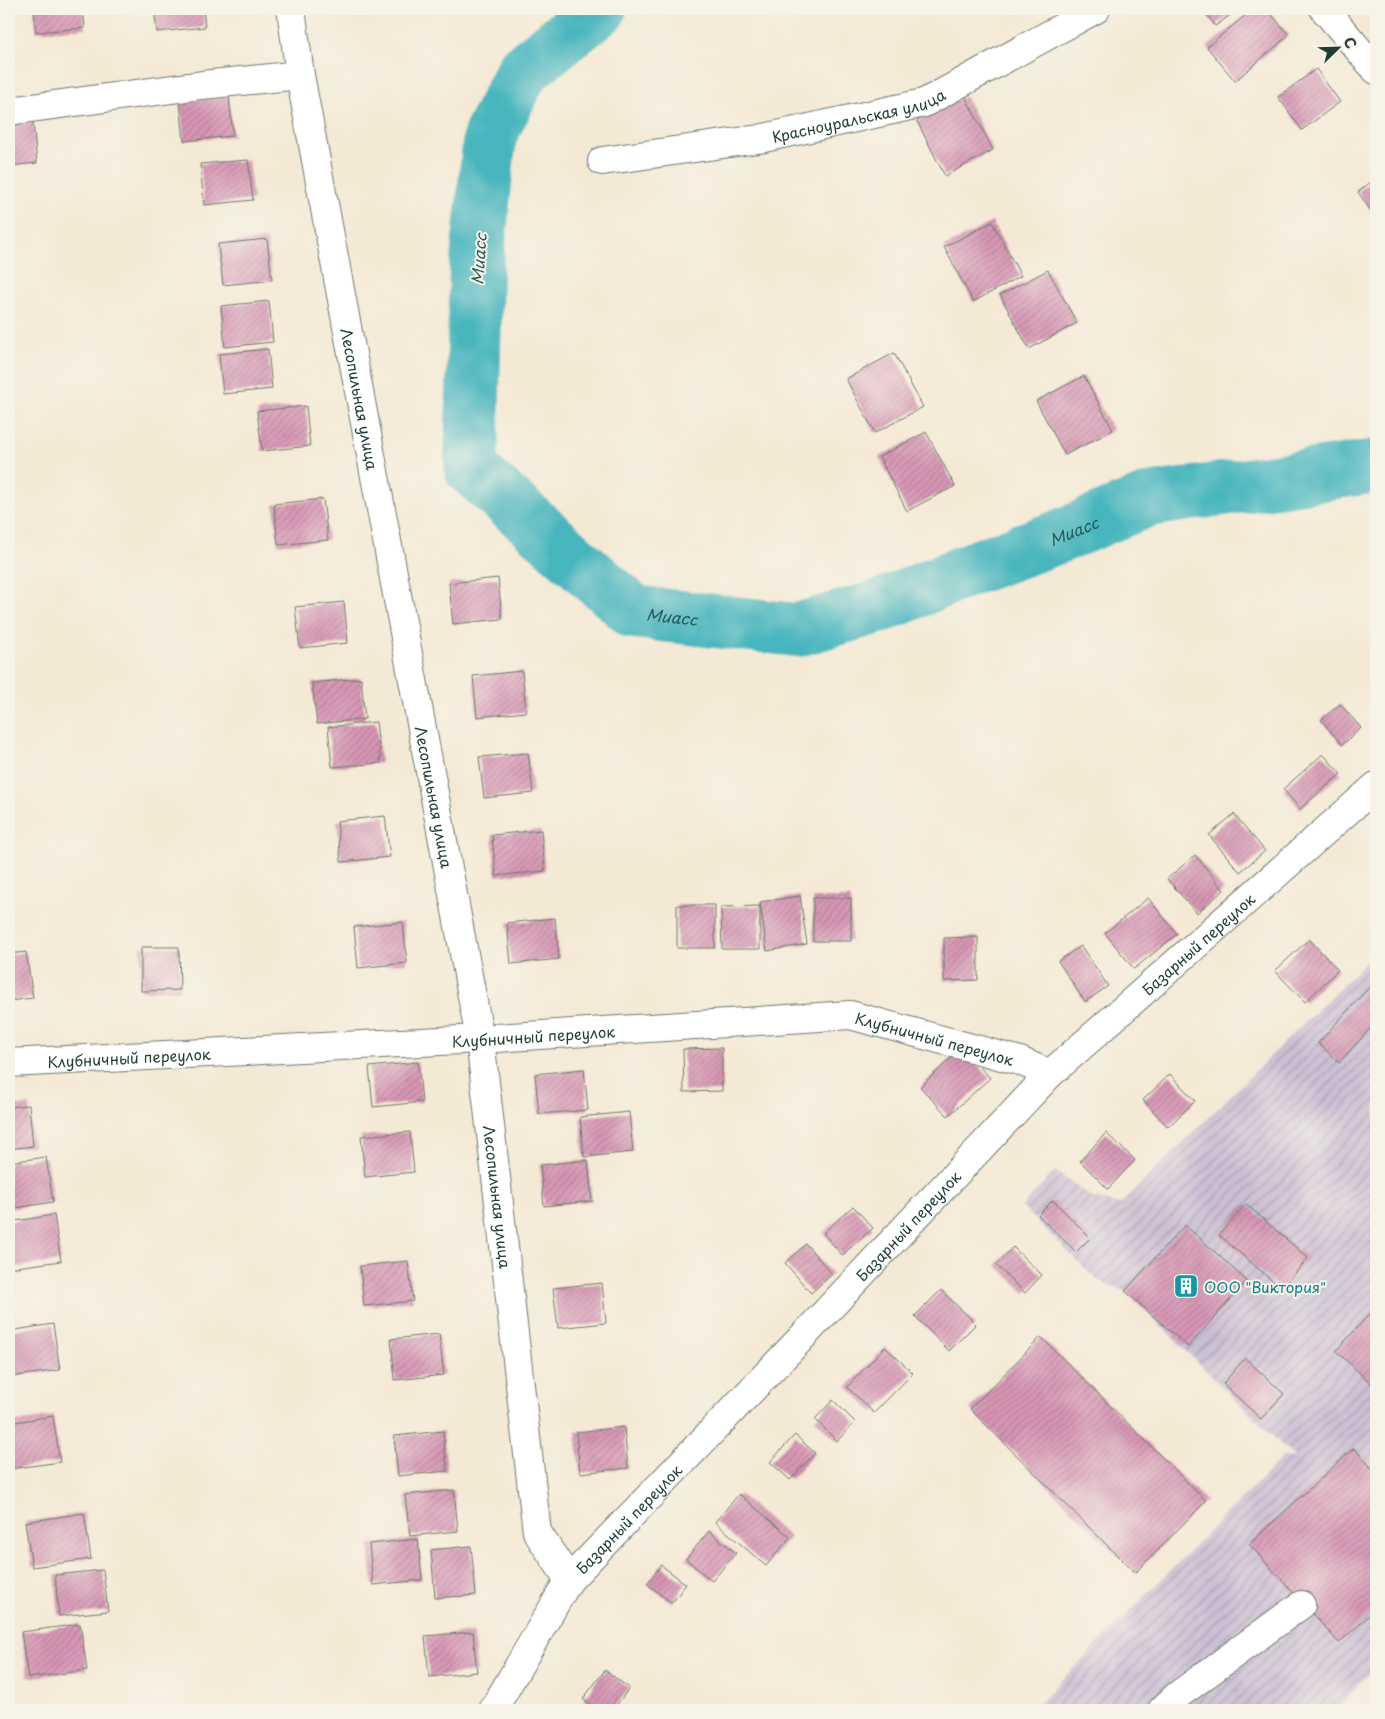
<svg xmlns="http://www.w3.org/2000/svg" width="1385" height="1719" font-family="'Playpen Sans',sans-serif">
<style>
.industrial{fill:url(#industrial-furrows)}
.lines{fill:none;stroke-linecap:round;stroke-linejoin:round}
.river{stroke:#46b5be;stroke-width:54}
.building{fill:url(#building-hatch)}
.minor-casing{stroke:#6a796c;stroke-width:30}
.minor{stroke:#fff;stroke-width:28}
.labels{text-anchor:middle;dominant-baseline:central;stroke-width:4;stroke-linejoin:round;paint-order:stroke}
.street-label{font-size:15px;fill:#1f3d34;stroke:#f7f3e8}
.culture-label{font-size:15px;fill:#0d838f;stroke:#f7f3e8;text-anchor:start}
.water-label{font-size:16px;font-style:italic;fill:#295b56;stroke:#f7f3e8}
</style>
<defs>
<pattern id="industrial-furrows" width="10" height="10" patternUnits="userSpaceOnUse" patternTransform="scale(1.25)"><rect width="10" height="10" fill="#cbbfd4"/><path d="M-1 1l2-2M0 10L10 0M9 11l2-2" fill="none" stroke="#a49cad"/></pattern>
<pattern id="building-hatch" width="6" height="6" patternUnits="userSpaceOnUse" patternTransform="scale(1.25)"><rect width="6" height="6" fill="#d896b5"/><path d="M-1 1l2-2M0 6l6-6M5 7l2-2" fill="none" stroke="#af7c94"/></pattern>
</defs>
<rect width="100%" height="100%" fill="#f7f3e8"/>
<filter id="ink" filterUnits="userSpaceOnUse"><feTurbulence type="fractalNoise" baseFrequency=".02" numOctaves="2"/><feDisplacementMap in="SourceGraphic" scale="10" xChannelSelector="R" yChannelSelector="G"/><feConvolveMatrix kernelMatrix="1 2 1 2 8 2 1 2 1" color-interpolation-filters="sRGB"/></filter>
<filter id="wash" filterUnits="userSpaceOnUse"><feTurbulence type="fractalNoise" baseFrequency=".0096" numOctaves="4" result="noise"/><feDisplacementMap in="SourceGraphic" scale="20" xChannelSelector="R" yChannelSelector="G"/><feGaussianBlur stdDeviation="1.12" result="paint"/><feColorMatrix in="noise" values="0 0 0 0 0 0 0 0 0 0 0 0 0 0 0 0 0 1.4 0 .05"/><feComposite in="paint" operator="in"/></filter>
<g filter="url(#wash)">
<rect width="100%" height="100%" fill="#f4e9d4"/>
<path class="industrial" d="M 1376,952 L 1376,1666 L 1336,1710 L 1032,1710 L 1283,1457 L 1295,1458 L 1125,1291 L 1097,1280 L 1022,1207 L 1055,1171 L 1091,1197 L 1120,1205 Z"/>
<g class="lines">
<path class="river" id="s1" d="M 600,9 L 523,70 L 490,135 L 476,270 L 471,469 L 634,612 L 797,630 L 878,607 L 976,567 L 1058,537 L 1148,500 L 1376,466"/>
</g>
<g id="blocks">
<path class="building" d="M 34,9 L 83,9 L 85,28 L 36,32 Z
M 154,9 L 203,9 L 205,27 L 157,32 Z
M 1203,9 L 1239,9 L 1215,26 Z
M 1253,9 L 1267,9 L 1289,35 L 1235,81 L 1207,47 Z
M 1316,69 L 1340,102 L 1302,130 L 1278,97 Z
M 229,96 L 233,136 L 184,141 L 180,101 Z
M 965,96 L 993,150 L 945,176 L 917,121 Z
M 33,122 L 37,163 L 9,166 L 9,125 Z
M 248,160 L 253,200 L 204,205 L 200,164 Z
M 1376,178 L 1376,218 L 1358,192 Z
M 992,222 L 1021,276 L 973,302 L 944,247 Z
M 267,239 L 272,280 L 223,285 L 218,244 Z
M 1048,270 L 1077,323 L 1029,349 L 1000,295 Z
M 269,301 L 273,342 L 225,347 L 221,306 Z
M 268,349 L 272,389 L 223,394 L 219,354 Z
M 894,353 L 923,407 L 875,433 L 846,379 Z
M 1084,376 L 1113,430 L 1065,455 L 1036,401 Z
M 306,406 L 310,446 L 262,451 L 257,411 Z
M 926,432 L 955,486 L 907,511 L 879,457 Z
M 323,499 L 328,540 L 278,545 L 274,504 Z
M 498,578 L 502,619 L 453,624 L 449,583 Z
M 344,602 L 348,643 L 300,648 L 295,607 Z
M 522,671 L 526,712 L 477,717 L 473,676 Z
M 361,678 L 365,719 L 317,724 L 312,683 Z
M 1340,704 L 1361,728 L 1342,745 L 1321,720 Z
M 376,722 L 381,763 L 332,767 L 328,727 Z
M 528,753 L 533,793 L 484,798 L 479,757 Z
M 1323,754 L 1341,774 L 1300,809 L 1283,789 Z
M 1234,814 L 1265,851 L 1240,872 L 1209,835 Z
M 385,816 L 390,857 L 341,862 L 337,821 Z
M 541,830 L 545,871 L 496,876 L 492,835 Z
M 1195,855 L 1224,890 L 1197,913 L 1167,879 Z
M 800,896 L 807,944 L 767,951 L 760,902 Z
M 813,898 L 851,898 L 851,941 L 813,941 Z
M 1148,898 L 1177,934 L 1134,969 L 1105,933 Z
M 677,905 L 715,905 L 715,948 L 677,948 Z
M 760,906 L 760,949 L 722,949 L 721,907 Z
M 555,918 L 559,959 L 511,964 L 507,923 Z
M 403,922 L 407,963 L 358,968 L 354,927 Z
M 978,937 L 978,980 L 944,981 L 944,938 Z
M 1309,939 L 1338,970 L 1305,1002 L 1275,971 Z
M 1081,946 L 1108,986 L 1085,1002 L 1058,961 Z
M 141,947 L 179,947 L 180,990 L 141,991 Z
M 26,952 L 33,998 L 9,1001 L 9,954 Z
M 1376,980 L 1376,1022 L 1339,1063 L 1318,1043 Z
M 722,1048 L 722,1091 L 684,1092 L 683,1049 Z
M 962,1048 L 990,1078 L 948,1116 L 920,1087 Z
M 418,1062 L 422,1102 L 373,1107 L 369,1067 Z
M 584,1069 L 588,1110 L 539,1114 L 535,1074 Z
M 1170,1074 L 1195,1101 L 1168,1127 L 1143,1100 Z
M 29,1105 L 33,1146 L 9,1149 L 9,1107 Z
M 629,1112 L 633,1152 L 584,1157 L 580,1117 Z
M 410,1132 L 414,1172 L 365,1177 L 361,1136 Z
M 1106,1133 L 1135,1160 L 1108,1189 L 1080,1161 Z
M 46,1157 L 53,1202 L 9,1209 L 9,1162 Z
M 588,1160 L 592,1201 L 544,1206 L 540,1165 Z
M 1053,1200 L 1090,1238 L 1076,1252 L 1038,1215 Z
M 1246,1204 L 1308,1258 L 1282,1289 L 1219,1235 Z
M 853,1206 L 873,1228 L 842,1255 L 823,1233 Z
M 54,1215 L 61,1261 L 9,1268 L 9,1222 Z
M 1185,1225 L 1247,1281 L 1188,1347 L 1125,1291 Z
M 806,1244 L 832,1274 L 811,1293 L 785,1263 Z
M 1013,1247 L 1042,1275 L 1025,1293 L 996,1265 Z
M 408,1261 L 413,1301 L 364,1306 L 360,1266 Z
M 602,1283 L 606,1323 L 558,1328 L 553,1288 Z
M 941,1290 L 976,1324 L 949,1351 L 915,1316 Z
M 1376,1307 L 1376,1388 L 1336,1351 Z
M 53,1324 L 60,1370 L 9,1377 L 9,1331 Z
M 439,1334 L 444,1375 L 395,1380 L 391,1339 Z
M 1041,1337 L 1206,1501 L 1135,1573 L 970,1409 Z
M 885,1347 L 913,1373 L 874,1413 L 847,1387 Z
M 1245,1358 L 1284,1394 L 1261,1419 L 1223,1384 Z
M 833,1400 L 855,1422 L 837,1441 L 815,1419 Z
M 53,1416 L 60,1462 L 9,1469 L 9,1423 Z
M 624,1427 L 628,1468 L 580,1473 L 576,1432 Z
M 443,1431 L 447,1471 L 398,1476 L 394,1436 Z
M 795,1435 L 815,1453 L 790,1480 L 770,1462 Z
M 1354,1448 L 1376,1473 L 1376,1609 L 1339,1643 L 1249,1544 Z
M 454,1490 L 458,1531 L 410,1536 L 405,1495 Z
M 739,1494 L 790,1537 L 766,1566 L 715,1522 Z
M 84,1513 L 91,1559 L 32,1567 L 25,1522 Z
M 709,1531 L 736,1553 L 712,1581 L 686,1559 Z
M 418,1539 L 422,1580 L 373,1585 L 369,1544 Z
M 471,1546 L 476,1595 L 435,1598 L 431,1550 Z
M 661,1565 L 686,1584 L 672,1603 L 647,1584 Z
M 103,1570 L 108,1611 L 59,1616 L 55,1575 Z
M 80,1624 L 87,1670 L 28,1678 L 21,1632 Z
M 473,1632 L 477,1672 L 429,1677 L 425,1636 Z
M 605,1670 L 629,1688 L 613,1710 L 598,1710 L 583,1699 Z"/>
</g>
</g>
<g filter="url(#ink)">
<use href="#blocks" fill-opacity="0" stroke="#6a796c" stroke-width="1"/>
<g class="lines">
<defs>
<g id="minor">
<path id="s2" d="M 291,9 L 300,75 L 480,1039 L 537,1532 L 569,1580"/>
<path d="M 1324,9 L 1376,70"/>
<path d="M 9,111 L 202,85 L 300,75"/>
<path id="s3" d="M 602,161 L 759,139 L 924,103 L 1096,9"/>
<path id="s4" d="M 9,1063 L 480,1039 L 850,1015 L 1020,1061 L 1050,1074"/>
<path id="s5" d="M 493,1710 L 569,1580 L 791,1349 L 1050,1074 L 1376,786"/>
<path d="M 1162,1710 L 1178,1695 L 1301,1605"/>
</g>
</defs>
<use href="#minor" class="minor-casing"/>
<use href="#minor" class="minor"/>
</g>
</g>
<defs>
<symbol id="building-square" viewBox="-11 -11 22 22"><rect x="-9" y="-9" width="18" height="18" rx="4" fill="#0f9aa8" stroke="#f7f3e8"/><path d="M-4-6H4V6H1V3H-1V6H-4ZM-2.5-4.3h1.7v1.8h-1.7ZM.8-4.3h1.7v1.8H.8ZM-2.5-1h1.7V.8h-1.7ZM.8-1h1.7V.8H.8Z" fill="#fff"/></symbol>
</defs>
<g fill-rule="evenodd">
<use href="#building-square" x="1172" y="1272" width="28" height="28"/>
</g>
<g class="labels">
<g class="street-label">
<text stroke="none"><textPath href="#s3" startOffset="261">Красноуральская улица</textPath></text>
<text stroke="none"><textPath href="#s2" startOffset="396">Лесопильная улица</textPath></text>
<text stroke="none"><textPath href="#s2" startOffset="801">Лесопильная улица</textPath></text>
<text stroke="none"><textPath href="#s5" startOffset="1046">Базарный переулок</textPath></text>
<text stroke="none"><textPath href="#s4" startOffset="525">Клубничный переулок</textPath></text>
<text stroke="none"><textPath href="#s4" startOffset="930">Клубничный переулок</textPath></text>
<text stroke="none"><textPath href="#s4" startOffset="120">Клубничный переулок</textPath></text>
<text stroke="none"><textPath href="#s2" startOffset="1206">Лесопильная улица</textPath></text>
<text stroke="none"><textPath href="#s5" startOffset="641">Базарный переулок</textPath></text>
<text stroke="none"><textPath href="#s5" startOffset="236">Базарный переулок</textPath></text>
</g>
<g class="culture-label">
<text x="1204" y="1286">ООО "Виктория"</text>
</g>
<g class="water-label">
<text transform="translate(478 259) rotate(-86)">Миасс</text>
<text stroke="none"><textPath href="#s1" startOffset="1181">Миасс</textPath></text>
<text stroke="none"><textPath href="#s1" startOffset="761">Миасс</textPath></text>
</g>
</g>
<rect width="1385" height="1719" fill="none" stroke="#f7f3e8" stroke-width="30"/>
<g transform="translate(1338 48) rotate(67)" stroke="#f7f3e8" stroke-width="4" paint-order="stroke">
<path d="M0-4L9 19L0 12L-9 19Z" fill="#1f3d34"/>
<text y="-8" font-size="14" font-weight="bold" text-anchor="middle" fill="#1f3d34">С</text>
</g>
</svg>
